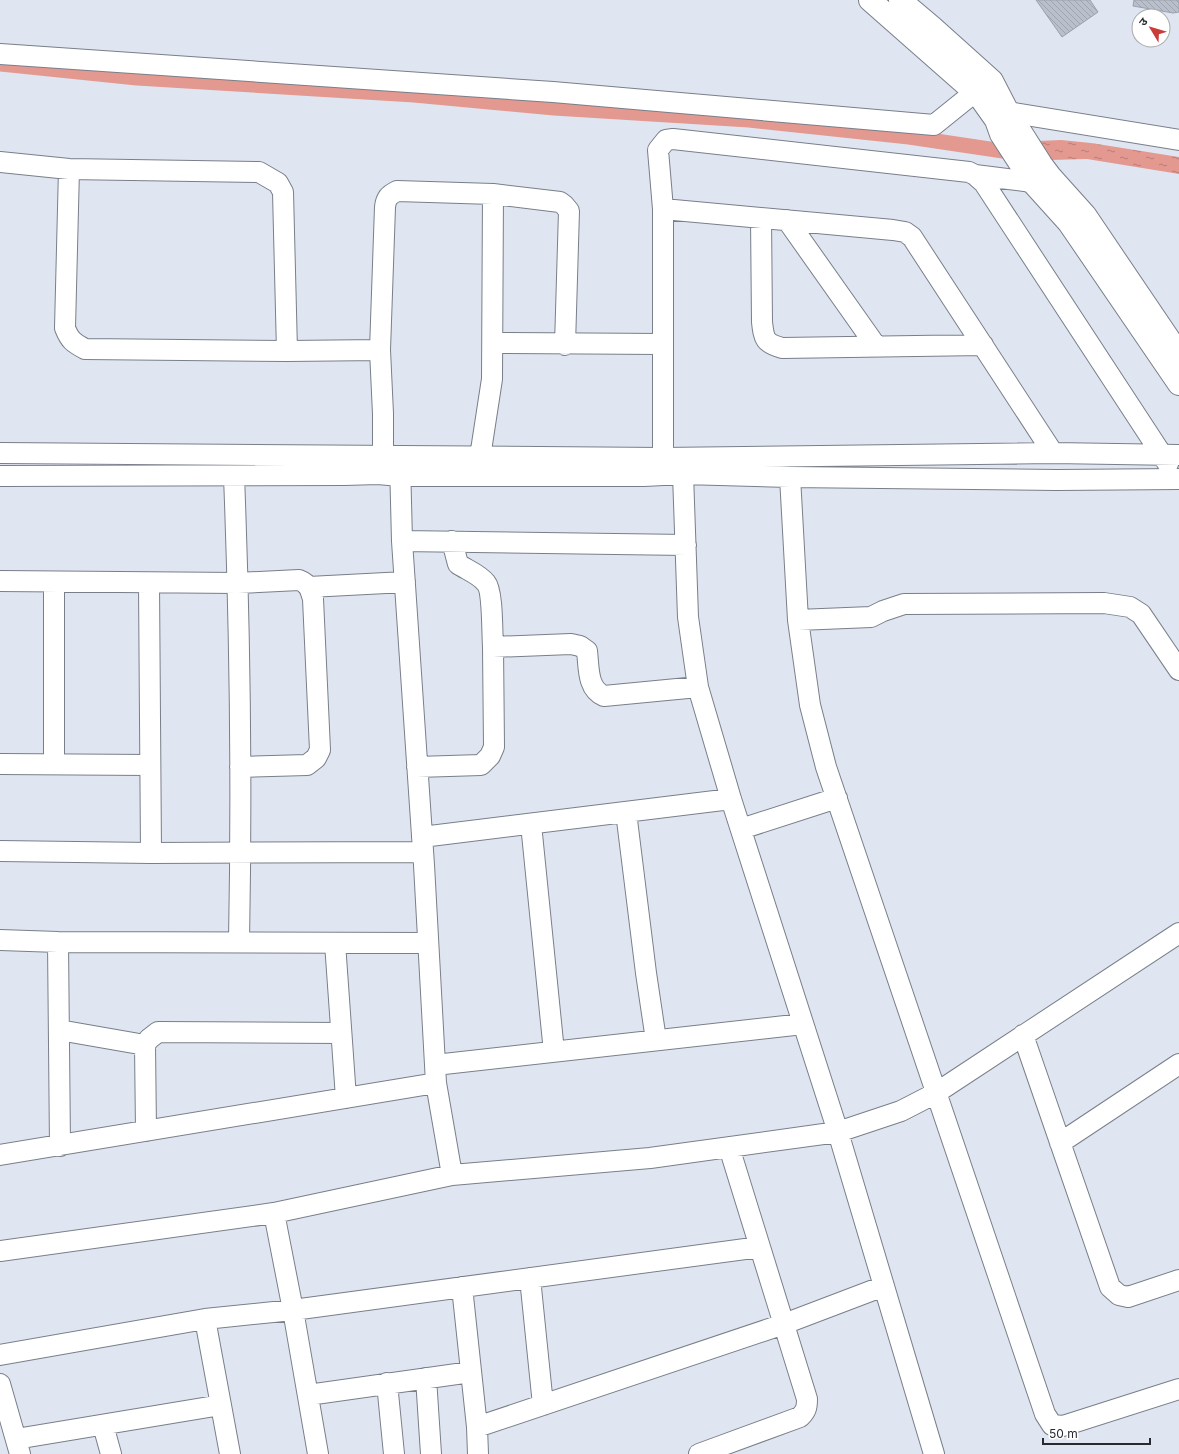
<svg xmlns="http://www.w3.org/2000/svg" width="1179" height="1454" font-family="Inter,'Noto Sans Devanagari',sans-serif">
<style>
.water{fill:url(#water-ripples)}
.lines{fill:none;stroke-linecap:round;stroke-linejoin:round}
.canal{stroke:#e49990;stroke-width:15}
.building{fill:url(#building-back-hatch);stroke:#9ba1ac}
.minor-casing{stroke:#797f89;stroke-width:22}
.major-casing{stroke:#797f89;stroke-width:24}
.minor{stroke:#fff;stroke-width:20}
.major{stroke:#fff;stroke-width:22}
</style>
<defs>
<pattern id="water-ripples" width="26" height="14" patternUnits="userSpaceOnUse"><rect width="26" height="14" fill="#e49990"/><path d="M2 4q2-2 4 0t4 0M15 11q2-2 4 0t4 0" fill="none" stroke="#b97d76"/></pattern>
<pattern id="building-back-hatch" width="6" height="6" patternUnits="userSpaceOnUse"><rect width="6" height="6" fill="#b9c0cb"/><path d="M-1 5l2 2M0 0l6 6M5-1l2 2" fill="none" stroke="#9fa5af"/></pattern>
</defs>
<rect width="100%" height="100%" fill="#dfe6f1"/>
<path class="water" d="M 1061,140 L 1091,143 L 1179,157 L 1179,174 L 1087,159 L 1051,160 L 1038,141 Z"/>
<g class="lines">
<path class="canal" d="M 0,64 L 137,78 L 414,95 L 554,108 L 749,120 L 909,137 L 1003,151 L 1019,151"/>
</g>
<path class="building" d="M 1036,0 L 1090,0 L 1098,12 L 1062,37 Z
M 1134,0 L 1179,0 L 1179,12 L 1173,13 L 1133,6 Z"/>
<g class="lines">
<defs>
<path id="minor" d="M 0,54 L 553,92 L 934,125 L 975,92
M 995,113 L 1008,112 L 1179,140
M 0,162 L 69,169 L 259,172 L 278,183 L 283,192 L 287,351
M 69,169 L 65,328 C 70,341 74,343 85,349 L 287,351 L 380,350
M 975,175 L 1032,182 L 1044,178
M 663,209 L 893,230 L 905,232 L 912,237 L 1053,453
M 761,218 L 762,322 C 764,340 765,343 782,348 L 983,345
M 787,220 L 876,346
M 493,343 L 662,344
M 0,453 L 662,458 L 1053,453 L 1179,455
M 383,456 L 383,414 L 380,350 L 385,207 C 386,198 389,195 397,191 L 493,194 L 560,202 L 564,205 L 569,211 L 565,345
M 480,457 L 492,379 L 493,194
M 400,462 L 402,541 L 424,865 L 436,1083 L 452,1175
M 663,472 L 663,209 L 658,150 L 666,140 L 673,139 L 969,172 L 975,175 L 984,183 L 1168,464
M 683,474 L 688,617 L 698,687 L 731,799 L 838,1132 L 934,1454
M 0,476 L 344,475 L 378,474 L 400,476 L 644,476 L 683,474 L 790,477 L 1057,480 L 1179,479
M 234,476 C 240,631 242,787 239,942
M 790,477 L 798,620 L 810,705 L 826,767 L 1045,1414 L 1052,1425 L 1063,1426 L 1179,1389
M 402,541 L 686,545
M 452,541 L 458,564 C 467,570 479,574 486,583 C 493,591 492,634 493,647 L 571,644 L 580,646 L 587,651 C 589,667 587,689 604,696 L 698,687
M 0,581 L 238,583 L 299,580 C 309,584 310,589 313,599 L 320,750 L 316,758 L 307,765 L 240,767
M 54,582 L 54,764
M 149,583 L 151,853
M 309,587 L 405,582
M 798,620 L 871,617 L 883,611 L 904,604 L 1104,603 L 1130,607 L 1141,614 L 1179,670
M 0,764 L 150,765
M 417,767 L 481,765 L 490,756 L 494,747 L 493,647
M 626,812 L 646,973 L 656,1040
M 531,824 L 554,1052
M 741,829 L 837,798
M 422,837 L 731,799
M 0,851 L 151,853 L 423,852
M 0,940 L 58,942 L 428,943
M 58,942 L 60,1146
M 335,943 L 346,1098
M 59,1030 L 145,1045
M 1023,1035 L 1110,1287 L 1119,1295 L 1128,1297 L 1179,1280
M 435,1065 L 803,1024
M 146,1131 L 145,1045 L 149,1039 L 158,1032 L 341,1033
M 1060,1143 L 1179,1064
M 0,1155 L 436,1083
M 274,1213 L 293,1310 L 318,1454
M 0,1251 L 274,1213 L 452,1175 L 650,1158 L 838,1132 L 901,1111 L 936,1093 L 1179,933
M 530,1278 L 543,1405
M 462,1287 L 477,1427 L 478,1454
M 205,1319 L 230,1454
M 0,1355 L 205,1319 L 293,1310 L 760,1247
M 426,1378 L 431,1454
M 387,1383 L 394,1454
M 0,1384 L 20,1454
M 308,1395 L 471,1372
M 103,1425 L 111,1454
M 477,1427 L 784,1324 L 884,1286
M 16,1439 L 221,1405
M 699,1454 L 800,1417 C 806,1411 807,1408 807,1399 L 729,1147"/>
<path id="major" d="M 870,0 L 979,96 L 996,120 L 1001,134 L 1032,182 L 1069,223 L 1179,384
M 900,0 L 933,28 L 992,81 L 1008,112 L 1041,164 L 1050,176 L 1085,215 L 1179,354"/>
</defs>
<use href="#minor" class="minor-casing"/>
<use href="#major" class="major-casing"/>
<use href="#minor" class="minor"/>
<use href="#major" class="major"/>
</g>
<g transform="translate(1151 28) rotate(308)"><circle r="19" fill="#ffffff" stroke="#a9aaac"/>
<path d="M0-3L7 15L0 10L-7 15Z" fill="#ca3c37"/>
<text y="-6" font-size="11" font-weight="bold" text-anchor="middle" fill="#282a2f">उ</text>
</g>
<path d="M1043 1438v6h107v-6" fill="none" stroke="#282a2f" stroke-width="2"/>
<text x="1049" y="1438" font-size="12" fill="#282a2f" stroke="#ffffff" stroke-width="3" paint-order="stroke">50 m</text>
</svg>
